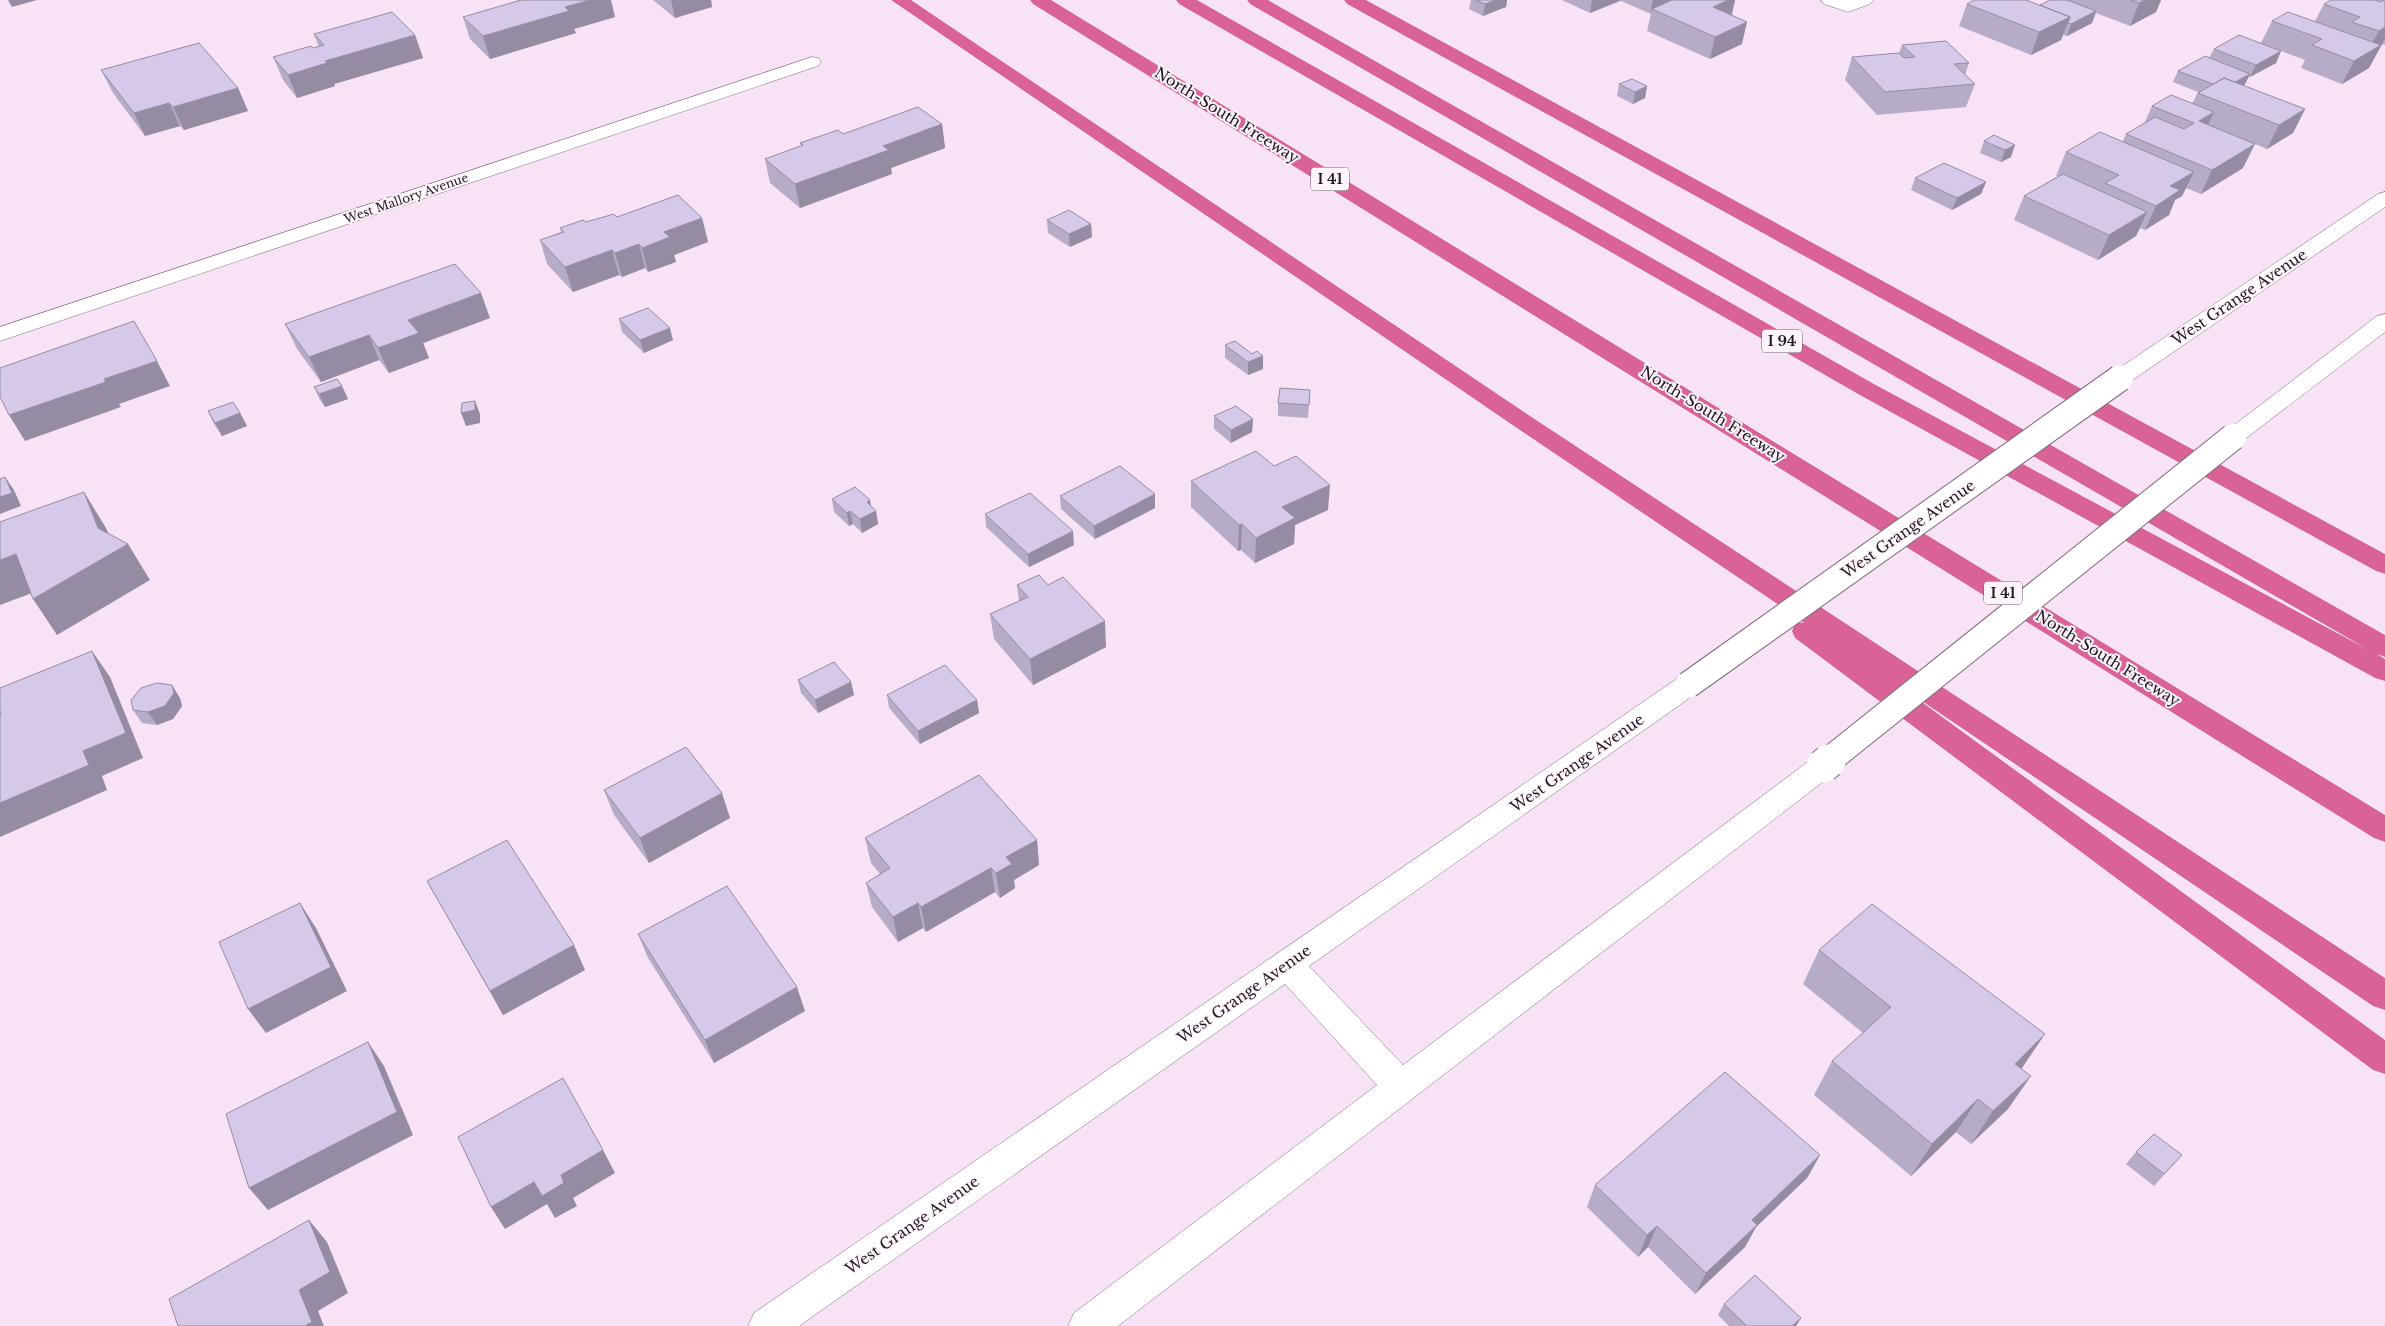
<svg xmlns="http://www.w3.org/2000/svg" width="2385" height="1326" font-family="'Libre Baskerville',serif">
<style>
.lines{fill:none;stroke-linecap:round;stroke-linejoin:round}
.street-casing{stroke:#7f6b7d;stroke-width:1}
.secondary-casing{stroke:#7f6b7d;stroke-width:1}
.highway-casing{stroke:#fff;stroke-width:1}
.street{fill:#fff;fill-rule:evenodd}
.secondary{fill:#fff;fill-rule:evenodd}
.highway{fill:#d96396;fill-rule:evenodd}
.secondary-bridge-far1-casing{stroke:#7f6b7d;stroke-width:28;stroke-linecap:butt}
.secondary-bridge-casing{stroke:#7f6b7d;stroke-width:35;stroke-linecap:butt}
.secondary-bridge-far1{stroke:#fff;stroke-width:26}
.secondary-bridge{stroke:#fff;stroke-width:33}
.wall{fill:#b7acc8}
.shaded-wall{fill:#958ca3}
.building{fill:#d5c8e9;stroke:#958ca3}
.labels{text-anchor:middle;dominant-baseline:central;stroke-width:4;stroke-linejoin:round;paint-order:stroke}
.far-street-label{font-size:12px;fill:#211920;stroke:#fdf4fb}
.shield{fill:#fdf4fb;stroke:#635b62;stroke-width:1}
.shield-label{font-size:14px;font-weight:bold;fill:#211920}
.street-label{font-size:15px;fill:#211920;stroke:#fdf4fb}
</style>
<rect width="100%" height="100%" fill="#f8e2f5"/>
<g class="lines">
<defs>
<path id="street" d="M 1821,0 L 1873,0 L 1870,4 L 1848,12 L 1824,4 Z
M 812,57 L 818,58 L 821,62 L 818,66 L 0,341 L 0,327 Z"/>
<path id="secondary" d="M 2385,192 L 2385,207 L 2128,383 L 2120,385 L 2112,383 L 2109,378 L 2112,373 L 2378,194 Z
M 2385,314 L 2385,332 L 2241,442 L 2233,444 L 2225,442 L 2221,437 L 2225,432 L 2377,316 Z
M 1688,675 L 1698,678 L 1702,685 L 1698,692 L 1309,966 L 1403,1065 L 1813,758 L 1823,755 L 1833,758 L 1838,766 L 1833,774 L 1118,1326 L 1068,1326 L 1074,1313 L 1377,1085 L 1285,984 L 799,1326 L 748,1326 L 754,1313 L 1678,678 Z"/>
<path id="highway" d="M 891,0 L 911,0 L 1527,414 L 2385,978 L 2385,1010 L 2373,1006 L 1904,689 L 2385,1040 L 2385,1074 L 2373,1070 L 1795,638 L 1792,631 L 1795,624 L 1804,622 L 1511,424 Z
M 1030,0 L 1051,0 L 2385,815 L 2385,842 L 2374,838 L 1033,4 Z
M 1176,0 L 1197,0 L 1874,384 L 2367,649 L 1250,4 L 1247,0 L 1268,0 L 2385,635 L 2385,657 L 2377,654 L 2385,659 L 2385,681 L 2375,678 L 1858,394 L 1179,4 Z
M 1344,0 L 1366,0 L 2385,554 L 2385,574 L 2376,571 L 1347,4 Z"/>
</defs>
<use href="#street" class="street-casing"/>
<use href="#secondary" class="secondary-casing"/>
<use href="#highway" class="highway-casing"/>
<use href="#street" class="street"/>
<use href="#secondary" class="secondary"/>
<use href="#highway" class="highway"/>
<defs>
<path id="secondary-bridge-far1" d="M 1688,685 L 2120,378
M 1827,762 L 2233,437"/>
<path id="secondary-bridge" d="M 1823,766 L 1829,761"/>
</defs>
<use href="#secondary-bridge-far1" class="secondary-bridge-far1-casing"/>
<use href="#secondary-bridge" class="secondary-bridge-casing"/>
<use href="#secondary-bridge-far1" class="secondary-bridge-far1"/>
<use href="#secondary-bridge" class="secondary-bridge"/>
</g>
<path class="wall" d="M 653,0 L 711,0 L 712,7 L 675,18 Z
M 1471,0 L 1507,0 L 1506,7 L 1483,16 L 1469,9 Z
M 1562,0 L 1735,0 L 1731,15 L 1742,44 L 1710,59 L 1647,31 L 1651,14 L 1621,1 L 1590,13 Z
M 2050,0 L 2161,0 L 2156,12 L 2130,26 L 2096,13 L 2092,23 L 2067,36 L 2063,35 L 2061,40 L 2031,55 L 1959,26 L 1967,4 L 2040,5 Z
M 2331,0 L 2385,0 L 2385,45 L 2382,44 L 2381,45 L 2369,68 L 2342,84 L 2301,68 L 2305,60 L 2281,51 L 2276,63 L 2250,77 L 2249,76 L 2244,86 L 2305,109 L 2293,133 L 2267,149 L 2208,125 L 2243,168 L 2201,194 L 2186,188 L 2182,196 L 2175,200 L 2169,215 L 2145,230 L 2140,228 L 2136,236 L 2098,260 L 2014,220 L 2024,196 L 2058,176 L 2056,176 L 2066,152 L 2123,141 L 2126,134 L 2144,124 L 2152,106 L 2192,104 L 2198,92 L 2173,82 L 2178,71 L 2209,58 L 2214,49 L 2261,43 L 2272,21 L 2315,21 L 2324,4 Z
M 463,17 L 615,17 L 574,29 L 576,33 L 490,59 L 470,39 Z
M 314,34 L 415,35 L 423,58 L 334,84 L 335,86 L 297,98 L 283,80 L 273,57 L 319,47 Z
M 1902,45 L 1969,63 L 1965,75 L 1975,84 L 1966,107 L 1877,115 L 1845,80 L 1852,57 L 1899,53 Z
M 101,70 L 238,88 L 248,111 L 184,130 L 180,126 L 145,136 L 113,93 Z
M 1619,84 L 1647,86 L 1645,98 L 1633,104 L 1617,96 Z
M 942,124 L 945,148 L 891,168 L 892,174 L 800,208 L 770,183 L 765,159 L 801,146 L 800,143 L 843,134 Z
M 1994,135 L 2011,157 L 2001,162 L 1980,153 L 1984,141 Z
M 1915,178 L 1986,182 L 1981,194 L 1952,210 L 1911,190 Z
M 617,217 L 702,218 L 708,242 L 674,255 L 676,262 L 648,272 L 645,268 L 622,277 L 619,275 L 573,292 L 547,264 L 540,240 L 561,232 L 560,228 L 586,222 Z
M 1047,220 L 1091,224 L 1092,237 L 1070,247 L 1048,233 Z
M 490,318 L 423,343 L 429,358 L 389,373 L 379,360 L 321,382 L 297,349 L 285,324 Z
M 619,319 L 673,340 L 644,353 L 622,332 Z
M 1225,345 L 1252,354 L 1263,356 L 1263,369 L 1248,375 L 1225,358 Z
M 342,386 L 348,399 L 325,407 L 320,400 L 314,387 Z
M 1310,390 L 1308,418 L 1278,416 L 1278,403 Z
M 208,411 L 240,413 L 247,426 L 222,436 L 214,424 Z
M 1214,416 L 1253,419 L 1252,432 L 1231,443 L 1214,429 Z
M 1191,481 L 1328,510 L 1295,525 L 1294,544 L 1255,563 L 1241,550 L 1238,551 L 1191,507 Z
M 1060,496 L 1155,508 L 1095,539 L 1061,509 Z
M 832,499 L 871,506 L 876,511 L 878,524 L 862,533 L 853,524 L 849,526 L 834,512 Z
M 985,514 L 1074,545 L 1029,567 L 986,527 Z
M 1017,585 L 1048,585 L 1106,647 L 1033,685 L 994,639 L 990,614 L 1019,601 Z
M 798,680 L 851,682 L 854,695 L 818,713 L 801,693 Z
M 887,695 L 977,700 L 979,713 L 920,744 L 889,708 Z
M 180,698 L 182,706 L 173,719 L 157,725 L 142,723 L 133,710 Z
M 604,790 L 730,818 L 649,863 L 614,815 Z
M 865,838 L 1037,840 L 1039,865 L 1014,880 L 1015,888 L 1000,898 L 995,892 L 926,932 L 923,928 L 898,942 L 872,907 L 866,883 L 880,874 L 871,863 Z
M 427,881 L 585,970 L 503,1015 Z
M 638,934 L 805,1011 L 714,1063 L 648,958 Z
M 1819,950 L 2022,1068 L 2008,1109 L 1971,1144 L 1956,1132 L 1911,1176 L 1814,1095 L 1832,1061 L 1863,1033 L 1803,984 Z
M 2136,1152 L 2182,1155 L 2154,1186 L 2126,1164 Z
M 1820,1155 L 1807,1178 L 1756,1227 L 1745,1247 L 1695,1294 L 1648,1247 L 1638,1257 L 1587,1207 L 1595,1185 Z
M 1724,1304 L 1801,1318 L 1796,1326 L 1729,1326 L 1718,1315 Z"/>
<path class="shaded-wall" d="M 8,0 L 37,0 L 12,7 Z
M 590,0 L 611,0 L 615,17 L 574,29 L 576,33 L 490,59 L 483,36 L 565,7 Z
M 671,0 L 711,0 L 712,7 L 675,18 Z
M 1496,0 L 1507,0 L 1506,7 L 1483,16 L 1485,4 Z
M 1592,0 L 1621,0 L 1590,13 Z
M 1653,0 L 1672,0 L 1652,9 L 1650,14 Z
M 1728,0 L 1735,0 L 1731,19 L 1713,7 Z
M 2145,0 L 2161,0 L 2156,12 L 2130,26 L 2139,3 Z
M 2096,11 L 2092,23 L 2067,36 L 2071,24 Z
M 2070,17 L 2061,40 L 2031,55 L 2039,32 Z
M 1747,22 L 1742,44 L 1710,59 L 1715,37 Z
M 2385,27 L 2385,39 L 2369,68 L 2342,84 L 2354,61 L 2367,53 L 2379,31 Z
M 415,35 L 423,58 L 334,84 L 335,86 L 297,98 L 288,75 L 325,61 Z
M 2281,51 L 2276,63 L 2250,77 L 2256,65 Z
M 2250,74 L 2244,86 L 2224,89 Z
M 1647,86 L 1645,98 L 1633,104 L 1635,92 Z
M 238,88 L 248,111 L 184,130 L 173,107 Z
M 169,103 L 180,126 L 145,136 L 134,113 Z
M 2305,109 L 2293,133 L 2267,149 L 2279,125 Z
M 2214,112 L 2203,136 L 2199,121 Z
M 942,124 L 945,148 L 891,168 L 892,174 L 800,208 L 795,184 L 883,146 Z
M 2255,144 L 2243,168 L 2201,194 L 2212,170 Z
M 2015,145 L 2011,157 L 2001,162 L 2005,150 Z
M 2194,172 L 2182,196 L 2175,200 L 2169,215 L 2145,230 L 2156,206 L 2170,186 Z
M 1986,182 L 1981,194 L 1952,210 L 1957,198 Z
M 2147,212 L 2136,236 L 2098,260 L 2109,235 Z
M 702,218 L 708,242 L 674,255 L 676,262 L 648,272 L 642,248 L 664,232 Z
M 1091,224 L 1092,237 L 1070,247 L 1069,234 Z
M 639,244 L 645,268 L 622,277 L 615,253 Z
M 612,250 L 619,275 L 573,292 L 565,267 Z
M 481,293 L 490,318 L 423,343 L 429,358 L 389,373 L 378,348 L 408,320 Z
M 670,328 L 673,340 L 644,353 L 640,340 Z
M 369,335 L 379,360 L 321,382 L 309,357 Z
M 1263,356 L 1263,369 L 1248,375 L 1248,362 Z
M 157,361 L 170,386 L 119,404 L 121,407 L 25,441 L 9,415 L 104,379 Z
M 342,386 L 348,399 L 325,407 L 319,394 Z
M 475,401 L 480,414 L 480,423 L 466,426 L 461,413 Z
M 240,413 L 247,426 L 222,436 L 215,423 Z
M 1253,419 L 1252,432 L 1231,443 L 1231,430 Z
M 5,477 L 14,490 L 21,506 L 0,514 L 0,497 Z
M 1330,485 L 1328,510 L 1295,525 L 1294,544 L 1255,563 L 1256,538 L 1282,507 Z
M 84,492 L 106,528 L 116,551 L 128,544 L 150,580 L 57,635 L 33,599 L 98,528 Z
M 1155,494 L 1155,508 L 1095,539 L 1094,526 Z
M 870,500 L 872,513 L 876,511 L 878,524 L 862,533 L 860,519 L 867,502 Z
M 850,511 L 853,524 L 849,526 L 847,513 Z
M 1242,524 L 1241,550 L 1238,551 L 1239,525 Z
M 1073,531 L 1074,545 L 1029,567 L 1028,554 Z
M 16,554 L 40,590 L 0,605 L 0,560 Z
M 1105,621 L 1106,647 L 1033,685 L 1030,659 Z
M 92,651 L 110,677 L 143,758 L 102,776 L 107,790 L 0,837 L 0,803 L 83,751 Z
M 851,682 L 854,695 L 818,713 L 815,700 Z
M 172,685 L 180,698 L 182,706 L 173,719 L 157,725 L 148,712 Z
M 977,700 L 979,713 L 920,744 L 918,731 Z
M 722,793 L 730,818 L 649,863 L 640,838 Z
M 1037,840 L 1039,865 L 1014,880 L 1015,888 L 1000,898 L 996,873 L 1006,857 Z
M 991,868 L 995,892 L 926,932 L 921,907 Z
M 300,903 L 316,928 L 347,991 L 266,1033 L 248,1009 Z
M 918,903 L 923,928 L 898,942 L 893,917 Z
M 574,945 L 585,970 L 503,1015 L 490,991 Z
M 797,987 L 805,1011 L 714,1063 L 705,1040 Z
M 2045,1034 L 2022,1068 L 1993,1097 L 2015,1064 Z
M 368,1042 L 384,1066 L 413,1135 L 268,1210 L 249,1188 Z
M 2031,1076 L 2008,1109 L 1971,1144 L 1993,1111 Z
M 1978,1099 L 1956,1132 L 1911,1176 L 1932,1144 Z
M 603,1150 L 615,1173 L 573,1198 L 577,1206 L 555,1218 L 547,1204 L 505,1229 L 491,1207 L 534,1182 L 561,1175 Z
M 1820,1155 L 1807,1178 L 1756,1227 L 1745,1247 L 1695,1294 L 1706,1273 L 1752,1220 Z
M 309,1220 L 327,1242 L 348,1293 L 318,1311 L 324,1326 L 305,1326 L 299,1290 Z
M 1657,1226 L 1648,1247 L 1638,1257 L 1647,1235 Z
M 1801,1318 L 1796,1326 L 1792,1326 Z"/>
<path class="building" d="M 521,0 L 590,0 L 565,7 L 569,11 L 483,36 L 463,17 Z
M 1476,0 L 1496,0 L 1485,4 Z
M 1672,0 L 1728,0 L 1713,7 L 1747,22 L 1715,37 L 1652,9 Z
M 1974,0 L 2026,0 L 2070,17 L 2039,32 L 1967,4 Z
M 2050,0 L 2067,0 L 2096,11 L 2071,24 L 2068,23 L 2070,17 L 2040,5 Z
M 2130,0 L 2145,0 L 2139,3 Z
M 2331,0 L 2375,0 L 2381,2 L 2385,0 L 2385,27 L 2379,31 L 2352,22 L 2360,17 L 2324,4 Z
M 392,12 L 415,35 L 325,61 L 327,63 L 288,75 L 273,57 L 311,46 L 313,48 L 324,45 L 314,34 Z
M 2288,12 L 2381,45 L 2354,61 L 2312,45 L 2322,39 L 2272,21 Z
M 2239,35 L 2281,51 L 2256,65 L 2214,49 Z
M 1946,41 L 1969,63 L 1954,64 L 1975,84 L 1885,92 L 1852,57 L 1899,53 L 1904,58 L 1915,57 L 1902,45 Z
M 199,43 L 238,88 L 173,107 L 169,103 L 134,113 L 101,70 Z
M 2205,56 L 2250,74 L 2235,82 L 2224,78 L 2213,84 L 2178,71 Z
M 2224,78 L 2305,109 L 2279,125 L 2198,93 Z
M 1632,79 L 1647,86 L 1635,92 L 1619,84 Z
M 2171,95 L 2214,112 L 2199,121 L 2255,144 L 2212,170 L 2126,134 L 2155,117 L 2184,129 L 2194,123 L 2152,106 Z
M 918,107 L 942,124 L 883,146 L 889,150 L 795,184 L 765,159 L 803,145 L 800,143 L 838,130 L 843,134 Z
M 2100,132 L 2194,172 L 2170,186 L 2180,190 L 2156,206 L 2105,183 L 2119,175 L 2066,152 Z
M 1994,135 L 2015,145 L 2005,150 L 1984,141 Z
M 1944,163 L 1986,182 L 1957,198 L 1915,178 Z
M 2063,174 L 2147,212 L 2109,235 L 2024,196 Z
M 678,195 L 702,218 L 664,232 L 670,237 L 642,248 L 639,244 L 615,253 L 612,250 L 565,267 L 540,240 L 564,232 L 560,228 L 583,220 L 586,222 L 614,214 L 617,217 Z
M 1069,210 L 1091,224 L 1069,234 L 1047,220 Z
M 455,264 L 481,293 L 408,320 L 419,333 L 378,348 L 369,335 L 309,357 L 285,324 Z
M 648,308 L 670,328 L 640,340 L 619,319 Z
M 134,321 L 157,361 L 104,379 L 106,382 L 9,415 L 0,397 L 0,368 Z
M 1235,341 L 1252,354 L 1257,351 L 1263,356 L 1248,362 L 1225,345 Z
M 337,379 L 342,386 L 319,394 L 314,387 Z
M 1280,388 L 1310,390 L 1309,405 L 1278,403 Z
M 475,401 L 475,410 L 461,413 L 462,403 Z
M 233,402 L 240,413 L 215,423 L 208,411 Z
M 1236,406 L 1253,419 L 1231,430 L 1214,416 Z
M 1256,451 L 1274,466 L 1296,456 L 1330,485 L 1282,507 L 1295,518 L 1256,538 L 1242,524 L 1239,525 L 1191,481 Z
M 1120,466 L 1155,494 L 1094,526 L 1060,496 Z
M 5,477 L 12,493 L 0,497 L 0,479 Z
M 855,487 L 870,500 L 867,502 L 876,511 L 860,519 L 850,511 L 847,513 L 832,499 Z
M 84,492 L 98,528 L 128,544 L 33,599 L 16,554 L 0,560 L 0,522 Z
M 1030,493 L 1073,531 L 1028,554 L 985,514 Z
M 1039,575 L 1048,585 L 1063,577 L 1105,621 L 1030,659 L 990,614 L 1028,597 L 1017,585 Z
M 92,651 L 126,733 L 83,751 L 89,765 L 0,803 L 0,715 L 1,715 L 0,711 L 0,688 Z
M 834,662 L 851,682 L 815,700 L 798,680 Z
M 945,665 L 977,700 L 918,731 L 887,695 Z
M 157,683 L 172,685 L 174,693 L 165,706 L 148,712 L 133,710 L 131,700 L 141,688 Z
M 686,747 L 722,793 L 640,838 L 604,790 Z
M 979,775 L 1037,840 L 1006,857 L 1012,864 L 996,873 L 991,868 L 921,907 L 918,903 L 893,917 L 866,883 L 890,868 L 865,838 Z
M 507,840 L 574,945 L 490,991 L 427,881 Z
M 727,886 L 797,987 L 705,1040 L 638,934 Z
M 300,903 L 331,967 L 248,1009 L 219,942 Z
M 1872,904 L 2045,1034 L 2015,1064 L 2031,1076 L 1993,1111 L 1978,1099 L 1932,1144 L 1832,1061 L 1891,1007 L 1819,950 Z
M 368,1042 L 397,1112 L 249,1188 L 226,1114 Z
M 1725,1072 L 1820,1155 L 1752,1220 L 1757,1225 L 1706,1273 L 1657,1226 L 1647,1235 L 1595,1185 Z
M 563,1078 L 603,1150 L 561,1175 L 564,1183 L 542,1196 L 534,1182 L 491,1207 L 458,1137 Z
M 2154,1134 L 2182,1155 L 2164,1174 L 2136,1152 Z
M 309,1220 L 330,1272 L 299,1290 L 312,1322 L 305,1326 L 178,1326 L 169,1299 Z
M 1755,1275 L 1801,1318 L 1792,1326 L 1747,1326 L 1724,1304 Z"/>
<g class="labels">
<g class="far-street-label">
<text transform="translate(406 198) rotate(-19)">West Mallory Avenue</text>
</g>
<g class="shield">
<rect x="1311" y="167.5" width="38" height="23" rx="4"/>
<rect x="1762" y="329.5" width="40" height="23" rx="4"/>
<rect x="1984" y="581.5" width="38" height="23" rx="4"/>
</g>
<g class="shield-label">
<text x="1330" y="179">I 41</text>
<text x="1782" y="341">I 94</text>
<text x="2003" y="593">I 41</text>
</g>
<g class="street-label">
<text transform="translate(1227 115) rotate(32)">North-South Freeway</text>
<text transform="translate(2239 297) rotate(-34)">West Grange Avenue</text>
<text transform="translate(1713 414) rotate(32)">North-South Freeway</text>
<text transform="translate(1908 529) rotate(-35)">West Grange Avenue</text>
<text transform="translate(2108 658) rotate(32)">North-South Freeway</text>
<text transform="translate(1577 763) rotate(-35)">West Grange Avenue</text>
<text transform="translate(1244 994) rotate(-35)">West Grange Avenue</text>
<text transform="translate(912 1225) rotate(-35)">West Grange Avenue</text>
</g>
</g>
</svg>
